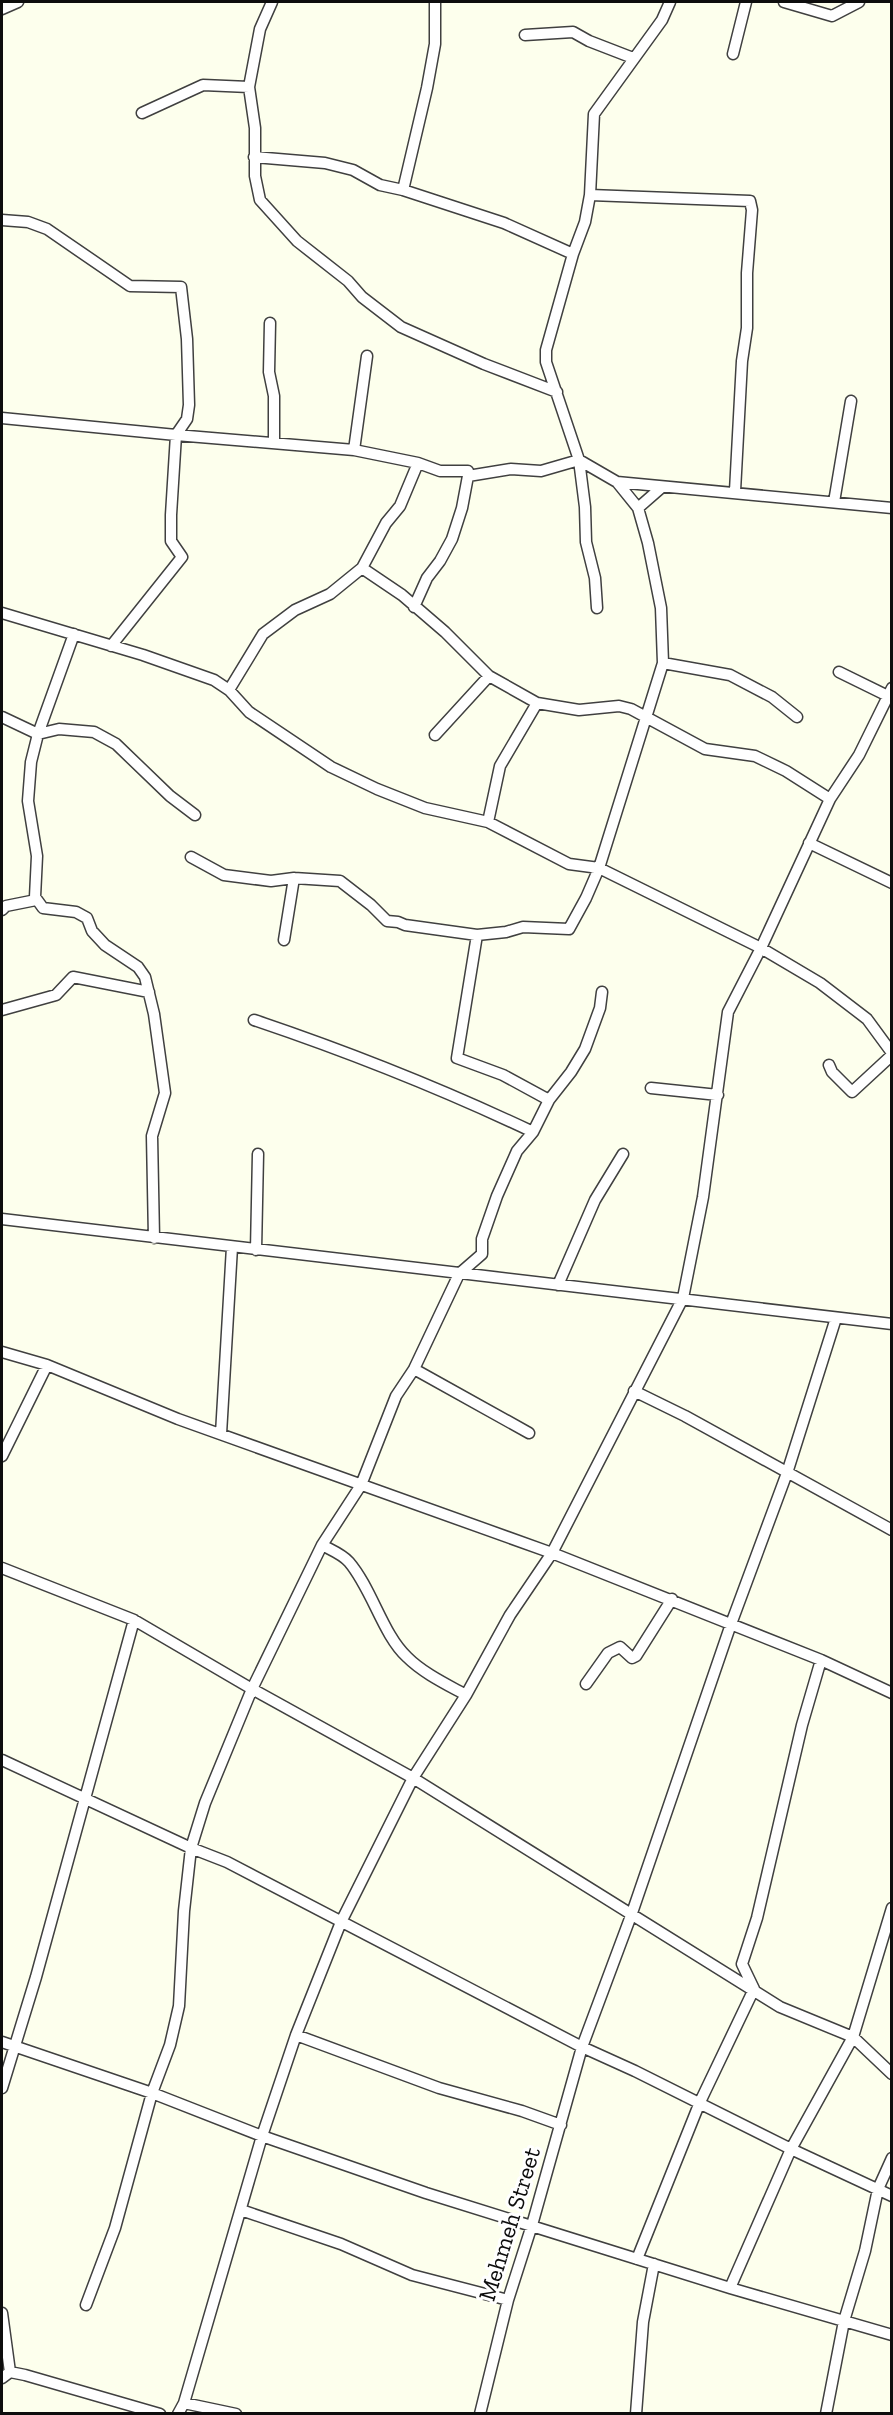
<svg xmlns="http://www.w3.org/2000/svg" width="893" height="2415" font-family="'Zilla Slab',serif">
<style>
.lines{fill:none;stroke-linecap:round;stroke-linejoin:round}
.street-casing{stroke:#404040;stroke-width:13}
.street{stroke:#fff;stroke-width:10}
.labels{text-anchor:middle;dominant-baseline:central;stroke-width:6;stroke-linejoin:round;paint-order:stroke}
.street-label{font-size:24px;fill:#0d0d0d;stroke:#fff}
</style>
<rect width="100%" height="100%" fill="#fdffed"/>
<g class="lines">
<defs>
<path id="street" d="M 272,2 L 260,29 L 249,87 L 255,128 L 255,176 L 260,200 L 297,241 L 348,281 L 362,297 L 401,327 L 484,364 L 557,392
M 784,2 L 832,16 L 859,2
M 2,9 L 18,2
M 525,35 L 573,32 L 589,41 L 633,58
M 733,54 L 746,2
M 142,113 L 203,85 L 249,87
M 254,157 L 325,163 L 353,170 L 380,185 L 403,190 L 504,223 L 573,254
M 403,190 L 427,88 L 435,44 L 435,2
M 590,195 L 750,201 L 752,210 L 747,273 L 747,328 L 742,361 L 735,491
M 2,220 L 28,222 L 47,229 L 130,286 L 181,287 L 187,339 L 189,405 L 187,419 L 176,435 L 171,515 L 171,541 L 182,557 L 111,646
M 270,323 L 269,372 L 274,396 L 274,443
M 2,418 L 176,435 L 354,450 L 418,463 L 440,471 L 468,471 L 468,476 L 511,469 L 541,471 L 579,460 L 617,482 L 892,508
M 354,450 L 367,356
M 834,502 L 851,401
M 638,508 L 662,487
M 362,568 L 402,595 L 445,632 L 489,676 L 537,703 L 579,710 L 619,706 L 631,709 L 705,749 L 755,756 L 786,771 L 830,799
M 414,607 L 427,578 L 440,561 L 452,539 L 462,508 L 468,476
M 597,608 L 595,578 L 586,542 L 585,507 L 579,460 L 546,362 L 546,350 L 573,254 L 585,222 L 590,195 L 594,114 L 662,20 L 670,2
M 2,613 L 143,655 L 214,680 L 229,690 L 249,712 L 331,767 L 377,789 L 425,808 L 488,822 L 569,864 L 599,868 L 761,948 L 820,983 L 867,1019 L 892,1053
M 74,634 L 38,734 L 31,762 L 28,801 L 37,856 L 35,897 L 43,908 L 76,912 L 87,918 L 92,931 L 105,945 L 138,967 L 145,977 L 154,1014 L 165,1093 L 152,1136 L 154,1238
M 663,663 L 730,675 L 772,697 L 797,717
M 839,672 L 892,698
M 229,690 L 263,634 L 295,610 L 330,594 L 362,568 L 386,523 L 400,506 L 418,463
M 2,717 L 38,734 L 59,729 L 94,732 L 116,744 L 170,796 L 195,815
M 435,735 L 489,676
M 488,822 L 500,766 L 537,703
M 809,843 L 892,883
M 191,857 L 224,875 L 271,881 L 294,878 L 340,881 L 371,905 L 387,921 L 398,922 L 405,925 L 477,935 L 506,932 L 523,927 L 569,929 L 586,898 L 599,868 L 663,663 L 661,608 L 648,543 L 638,508 L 617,482
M 2,910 L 6,906 L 36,900
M 477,935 L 457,1058 L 503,1075 L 549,1100
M 284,940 L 294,878
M 2,1010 L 56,995 L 73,977 L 149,992
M 254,1020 C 349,1052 442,1089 533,1132
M 829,1065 L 832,1072 L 852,1092 L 892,1055
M 651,1088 L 718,1095
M 2,1219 L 892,1324
M 256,1250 L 258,1154
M 558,1285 L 595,1200 L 623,1154
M 2,1352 L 47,1365 L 178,1419 L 552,1553 L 821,1660 L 892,1693
M 414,1369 L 529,1433
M 634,1391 L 685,1416 L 892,1530
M 221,1434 L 232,1247
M 2,1456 L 47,1365
M 322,1545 C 331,1550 342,1554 349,1562 C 372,1589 383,1635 407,1657 C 423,1673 446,1684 466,1695
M 2,1568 L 134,1620 L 252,1689 L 413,1778 L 780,2007 L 853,2037 L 892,2074
M 586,1684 L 608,1653 L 620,1647 L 632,1658 L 636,1656 L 672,1599
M 2,1760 L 191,1848 L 227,1862 L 582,2047 L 635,2071 L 791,2149 L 892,2196
M 296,2035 L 439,2088 L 522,2111 L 561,2125
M 2,2042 L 152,2093 L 262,2136 L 426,2193 L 730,2288 L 892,2335
M 2,2088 L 36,1977 L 134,1620
M 241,2210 L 341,2244 L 412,2275 L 508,2300
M 637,2259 L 700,2102 L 754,1989 L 742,1964 L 757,1918 L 802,1725 L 821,1660
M 730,2288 L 791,2149 L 853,2037 L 892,1908
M 86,2305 L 115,2228 L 152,2093 L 170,2045 L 179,2006 L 184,1911 L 191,1848 L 205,1803 L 252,1689 L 322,1545 L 361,1485 L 396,1396 L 414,1369 L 459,1274 L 482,1254 L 482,1239 L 497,1196 L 517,1151 L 533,1132 L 549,1100 L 571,1072 L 585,1049 L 600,1008 L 602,992
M 2,2313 L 10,2372
M 2,2378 L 10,2372 L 25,2375 L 160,2414
M 184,2403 L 236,2414
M 178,2414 L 184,2403 L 262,2136 L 296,2035 L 341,1922 L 413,1778 L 466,1695 L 510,1615 L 552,1553 L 683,1298 L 703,1197 L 728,1012 L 761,948 L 830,799 L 859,755 L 892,688
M 480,2414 L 508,2300 L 532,2225 L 582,2047 L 632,1913 L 731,1624 L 787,1473 L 836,1318
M 636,2414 L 643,2322 L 654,2264
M 826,2414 L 844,2321 L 865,2251 L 878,2189 L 892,2158"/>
</defs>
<use href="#street" class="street-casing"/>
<use href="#street" class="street"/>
</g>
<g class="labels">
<g class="street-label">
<text transform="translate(509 2224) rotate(-73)">Mehmeh Street</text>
</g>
</g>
<rect width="893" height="2415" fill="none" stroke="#0d0d0d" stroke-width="6"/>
</svg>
